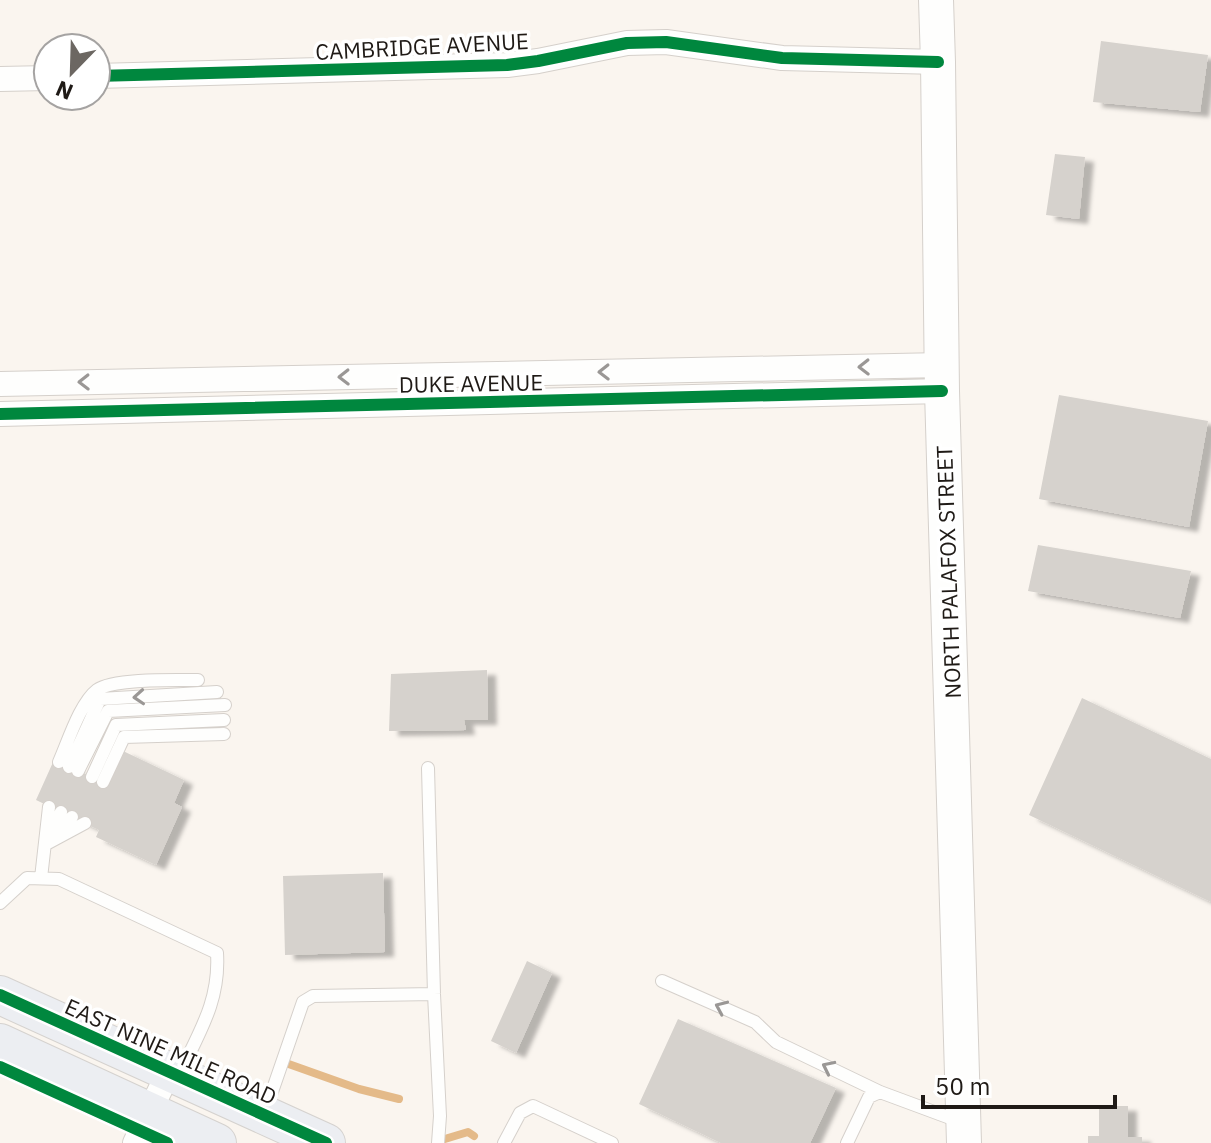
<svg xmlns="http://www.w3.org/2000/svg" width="1211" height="1143" font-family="'IBM Plex Sans',sans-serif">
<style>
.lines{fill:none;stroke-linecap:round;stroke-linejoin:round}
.stream{stroke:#e4ba89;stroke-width:8}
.building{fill:#d6d2cd;filter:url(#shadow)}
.service-casing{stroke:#d5d0cb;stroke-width:14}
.minor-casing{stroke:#d5d0cb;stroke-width:26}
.secondary-casing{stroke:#d5d0cb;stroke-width:36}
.primary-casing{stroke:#d5d2cf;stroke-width:40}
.service{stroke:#fefefd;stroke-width:12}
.minor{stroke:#fefefd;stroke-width:24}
.secondary{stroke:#fefefd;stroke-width:34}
.primary{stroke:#eceef2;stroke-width:38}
.cycleway-casing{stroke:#fff;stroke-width:17}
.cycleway{stroke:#00873e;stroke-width:12}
.oneway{stroke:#9a9795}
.labels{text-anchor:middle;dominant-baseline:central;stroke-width:7;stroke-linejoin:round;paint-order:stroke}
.street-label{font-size:22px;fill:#1f1a16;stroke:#fff}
</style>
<defs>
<filter id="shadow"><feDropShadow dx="9" dy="5" stdDeviation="2" flood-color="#0004"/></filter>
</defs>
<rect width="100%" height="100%" fill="#faf5ef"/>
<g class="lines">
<path class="stream" d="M 283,1062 L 359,1089 L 399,1099
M 438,1141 L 468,1132 L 474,1136"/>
</g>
<path class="building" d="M 1101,41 L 1208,55 L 1200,112 L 1093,102 Z
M 1055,154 L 1085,157 L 1079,219 L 1046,215 Z
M 1059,395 L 1208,421 L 1189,527 L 1039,499 Z
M 1038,545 L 1191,571 L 1180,618 L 1028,591 Z
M 487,670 L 488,720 L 464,720 L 466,730 L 389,731 L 391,674 Z
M 1082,698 L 1211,759 L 1211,902 L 1029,815 Z
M 123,751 L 184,780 L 174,803 L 182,807 L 156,865 L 96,837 L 99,830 L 36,800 L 54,760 L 108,784 Z
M 383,873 L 385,952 L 285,955 L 283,876 Z
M 527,961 L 552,973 L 516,1053 L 491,1041 Z
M 678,1019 L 836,1088 L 810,1143 L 721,1143 L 639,1104 Z
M 1099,1106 L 1128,1106 L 1128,1137 L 1142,1137 L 1142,1143 L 1088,1143 L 1088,1136 L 1099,1136 Z"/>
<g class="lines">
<defs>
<path id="service" d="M 59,762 C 68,742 80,703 97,690 C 113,678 176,680 198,680
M 69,767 L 100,699 L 217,692
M 428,768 L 434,994 L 440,1116 L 438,1143
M 78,771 L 108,711 L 225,705
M 92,777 L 116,725 L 224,720
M 103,782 L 124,737 L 224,734
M 50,834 L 61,812
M 53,836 L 72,817
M 46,844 L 85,823
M 41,878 L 49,807
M 0,903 L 27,878 L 59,879 L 217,953 C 220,1000 200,1031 180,1073
M 662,981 L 755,1022 L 776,1042 L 880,1092 L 961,1122
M 265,1112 L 303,1002 L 313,996 L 434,994
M 504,1143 L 520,1113 L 533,1106 L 612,1143
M 847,1143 L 869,1097 L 880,1092"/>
<path id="minor" d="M 96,76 L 507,65 L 538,61 L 627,43 L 666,42 L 782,58 L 938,62
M 0,79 L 48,78
M 0,384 L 942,365
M 0,414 L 942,391
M 135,1143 L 169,1071"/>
<path id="secondary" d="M 936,0 L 938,62 L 942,391 L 964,1143"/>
<path id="primary" d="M 0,995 L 326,1143
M 0,1043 L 217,1143"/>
</defs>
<use href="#service" class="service-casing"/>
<use href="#minor" class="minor-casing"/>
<use href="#secondary" class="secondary-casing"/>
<use href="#primary" class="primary-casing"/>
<use href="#service" class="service"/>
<use href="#minor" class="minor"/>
<use href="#secondary" class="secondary"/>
<use href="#primary" class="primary"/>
<defs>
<path id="cycleway" d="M 96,76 L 507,65 L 538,61 L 627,43 L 666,42 L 782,58 L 938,62
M 0,414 L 942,391
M 0,995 L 326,1143
M 0,1067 L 167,1143"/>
</defs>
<use href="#cycleway" class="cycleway-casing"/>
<use href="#cycleway" class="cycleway"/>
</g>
<defs><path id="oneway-chevron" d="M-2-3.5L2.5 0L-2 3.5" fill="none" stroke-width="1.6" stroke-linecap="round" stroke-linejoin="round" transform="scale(2)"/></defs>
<g class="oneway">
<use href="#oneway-chevron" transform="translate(864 367) rotate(179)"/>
<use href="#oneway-chevron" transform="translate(604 372) rotate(179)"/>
<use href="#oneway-chevron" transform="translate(344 377) rotate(179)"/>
<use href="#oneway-chevron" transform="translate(84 382) rotate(179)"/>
<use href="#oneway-chevron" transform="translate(139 697) rotate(176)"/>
<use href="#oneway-chevron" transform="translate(721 1007) rotate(-156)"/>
<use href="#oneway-chevron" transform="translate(828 1067) rotate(-154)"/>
</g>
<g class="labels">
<g class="street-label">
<text transform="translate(422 46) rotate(-3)">CAMBRIDGE AVENUE</text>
<text transform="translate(471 383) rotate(-1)">DUKE AVENUE</text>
<text transform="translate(948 572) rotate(-92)">NORTH PALAFOX STREET</text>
<text transform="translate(171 1051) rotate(24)">EAST NINE MILE ROAD</text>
</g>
</g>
<g transform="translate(72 72) rotate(203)"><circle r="38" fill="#ffffff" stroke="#a5a3a2" stroke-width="2"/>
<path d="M0-6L14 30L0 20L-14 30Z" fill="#6c6762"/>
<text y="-12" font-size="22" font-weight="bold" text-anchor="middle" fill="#1f1a16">N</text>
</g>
<path d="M923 1095v12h192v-12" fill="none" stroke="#1f1a16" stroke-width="4"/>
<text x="935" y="1095" font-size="24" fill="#1f1a16" stroke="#ffffff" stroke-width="6" paint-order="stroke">50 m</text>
</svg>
